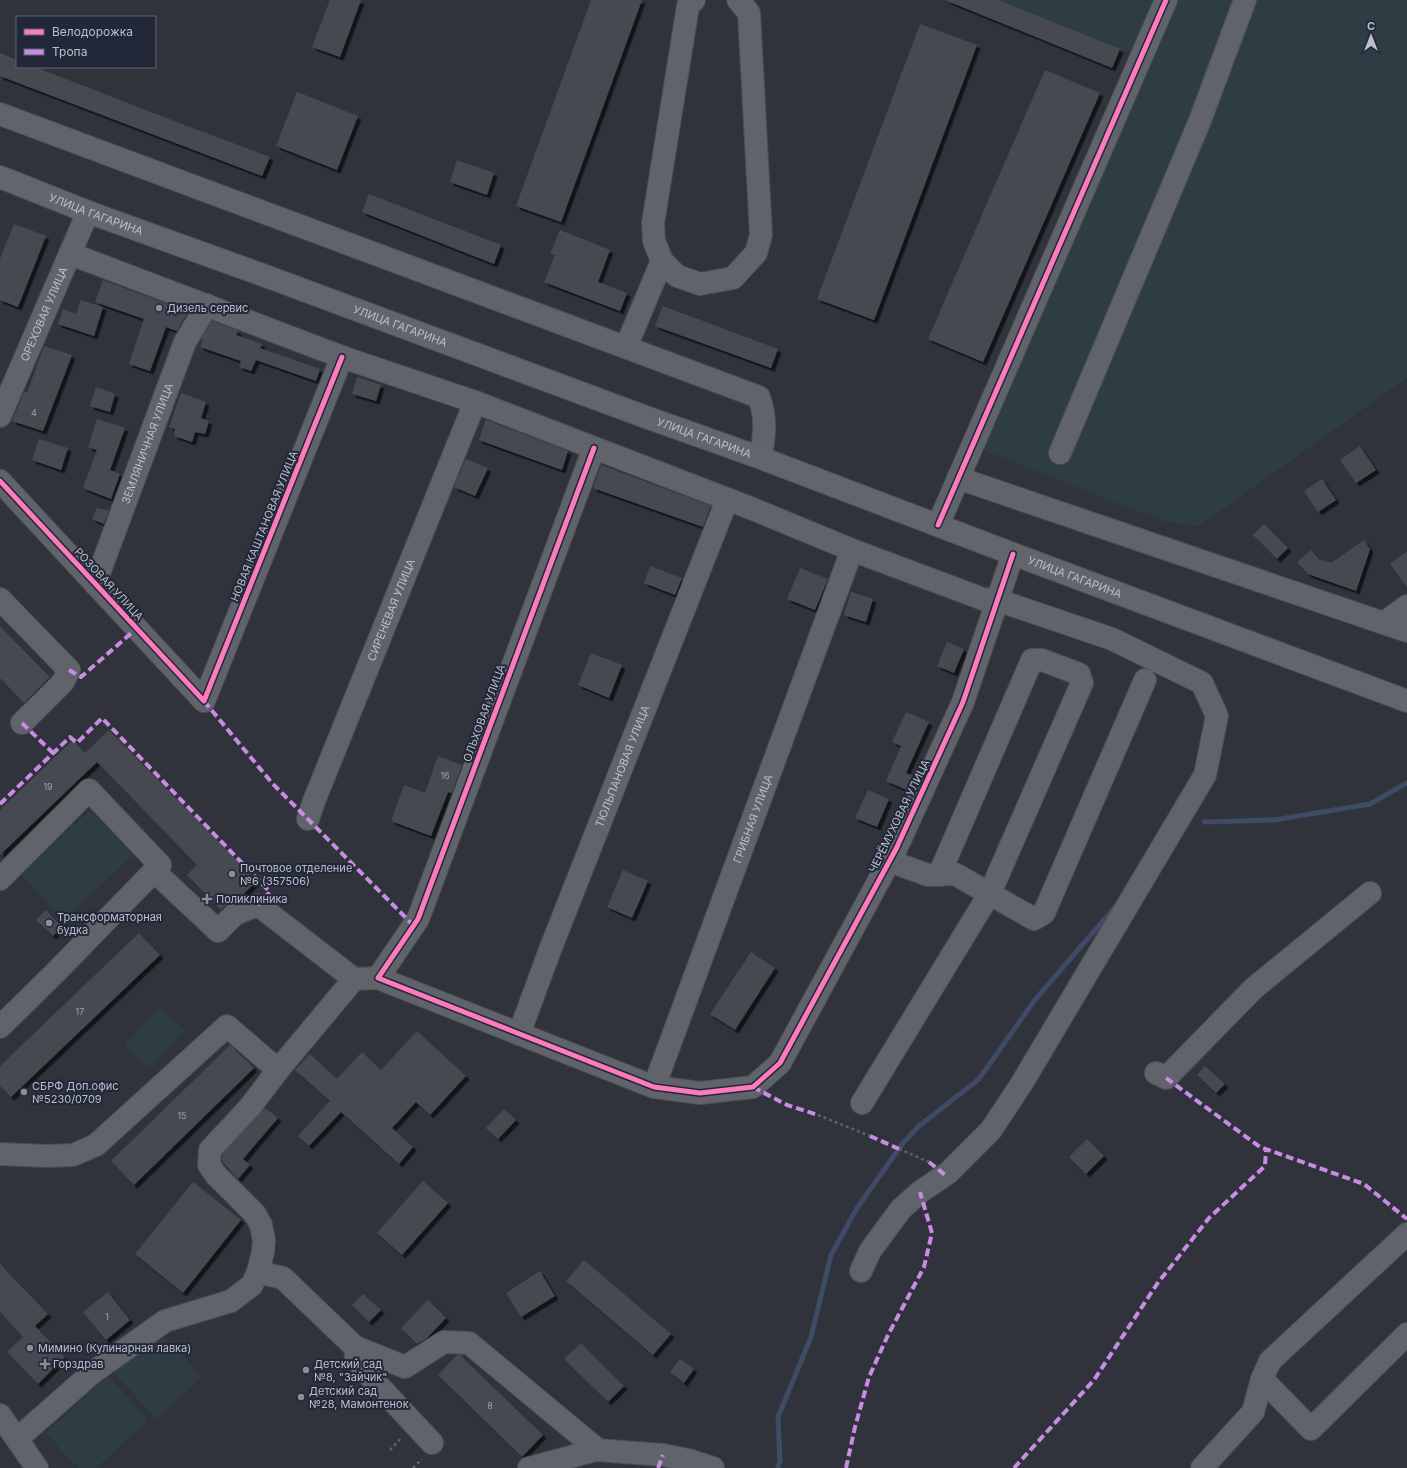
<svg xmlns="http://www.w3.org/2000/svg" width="1407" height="1468" font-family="Inter,sans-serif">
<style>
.green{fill:#2d3d43}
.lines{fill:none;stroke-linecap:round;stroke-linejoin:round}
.stream{stroke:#3f4b66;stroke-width:5}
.building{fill:#474a51;filter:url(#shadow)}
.minor-casing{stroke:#4c4e55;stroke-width:24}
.major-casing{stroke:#4e5059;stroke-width:24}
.path{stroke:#5d6168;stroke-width:2.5;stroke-dasharray:3 3;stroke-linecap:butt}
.minor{stroke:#60636a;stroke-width:22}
.major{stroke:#62656c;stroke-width:22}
.quiet{stroke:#ca8be6;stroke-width:4;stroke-dasharray:8 4;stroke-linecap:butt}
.cycleway-casing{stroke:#222837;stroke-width:8}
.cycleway{stroke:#fd7abc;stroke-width:5}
.poi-dot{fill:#8a8e9a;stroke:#222837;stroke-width:1.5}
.labels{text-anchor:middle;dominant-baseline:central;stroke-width:4;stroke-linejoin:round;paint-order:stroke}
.number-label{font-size:9px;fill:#9ea2ad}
.street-label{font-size:11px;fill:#bbbfcc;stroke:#222837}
.poi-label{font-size:11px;fill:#bbbfcc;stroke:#222837;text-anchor:start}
</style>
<defs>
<filter id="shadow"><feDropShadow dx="3.5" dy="3.5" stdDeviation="0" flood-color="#0009"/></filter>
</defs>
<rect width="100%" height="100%" fill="#30333c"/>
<path class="green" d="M 998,0 L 1407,0 L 1407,378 L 1199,526 L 1165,522 L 981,449 L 1152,58 L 1120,49 Z
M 90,810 L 133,855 L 64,920 L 21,875 Z
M 160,1008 L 185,1030 L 149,1068 L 124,1045 Z
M 159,1331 L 202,1377 L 157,1419 L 114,1373 Z
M 108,1376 L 148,1420 L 96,1468 L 78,1468 L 46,1433 Z"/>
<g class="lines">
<path class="stream" d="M 1204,822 L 1274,820 L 1370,804 L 1407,783
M 778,1468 L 780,1461 L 778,1417 L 811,1337 L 831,1255 L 857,1208 L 903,1143 L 919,1126 L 979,1079 L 1034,1001 L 1115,907"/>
</g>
<path class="building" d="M 330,0 L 361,0 L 340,57 L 312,47 Z
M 591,0 L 642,0 L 561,222 L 516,206 Z
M 945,0 L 998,0 L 1120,49 L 1112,68 Z
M 920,24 L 977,45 L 874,320 L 817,299 Z
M 0,53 L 17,60 L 17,67 L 35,67 L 187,126 L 270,157 L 262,176 L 0,76 Z
M 1045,70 L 1100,93 L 983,362 L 928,339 Z
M 297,92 L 358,116 L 337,170 L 276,146 Z
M 457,160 L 494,173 L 487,195 L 450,182 Z
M 369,194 L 501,245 L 494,264 L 362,212 Z
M 14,224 L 46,236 L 18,307 L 0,300 L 0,259 Z
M 560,230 L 610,250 L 598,282 L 627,293 L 620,311 L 544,282 L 555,255 L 550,254 Z
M 103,280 L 188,312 L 177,331 L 166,327 L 150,371 L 129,364 L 144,319 L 95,302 Z
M 81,300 L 103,307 L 94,336 L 58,324 L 63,309 L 76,314 Z
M 663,306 L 778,349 L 771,368 L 655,326 Z
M 212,321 L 238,331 L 236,335 L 262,344 L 260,348 L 320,369 L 316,381 L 256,360 L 251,371 L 239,367 L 241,361 L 200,347 L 203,340 L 201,339 Z
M 44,346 L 72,355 L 43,431 L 12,421 L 24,392 L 27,393 Z
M 357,377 L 381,385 L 376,401 L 352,394 Z
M 96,387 L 115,394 L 110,412 L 90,406 Z
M 181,393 L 206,402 L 201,418 L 209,421 L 205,434 L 195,432 L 192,442 L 174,436 L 175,429 L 169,427 Z
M 97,419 L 125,428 L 110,470 L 120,474 L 111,499 L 83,488 L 97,450 L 88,447 Z
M 486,420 L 568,451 L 562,470 L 479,440 Z
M 39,439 L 68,448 L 61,470 L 32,460 Z
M 1360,446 L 1376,470 L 1356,483 L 1340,460 Z
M 466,459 L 488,468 L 475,496 L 454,487 Z
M 601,465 L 711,506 L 703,527 L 593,488 Z
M 1322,479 L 1336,500 L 1318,512 L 1304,491 Z
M 97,508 L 109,511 L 104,524 L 92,519 Z
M 1264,524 L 1288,548 L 1277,559 L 1253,535 Z
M 1364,540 L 1370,549 L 1356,591 L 1308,574 L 1297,562 L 1311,550 L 1319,559 L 1331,563 Z
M 1407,551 L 1407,587 L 1390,564 Z
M 650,566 L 682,578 L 675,595 L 644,583 Z
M 800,568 L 828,579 L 815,610 L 787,599 Z
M 851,592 L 873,599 L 866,622 L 844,615 Z
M 0,626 L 50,677 L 24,703 L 0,678 Z
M 947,642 L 964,649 L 954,673 L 937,666 Z
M 591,653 L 622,665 L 609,698 L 578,685 Z
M 906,712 L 929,722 L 906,773 L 915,777 L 909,791 L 886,781 L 901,746 L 892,742 Z
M 109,730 L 257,881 L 238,899 L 230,902 L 221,910 L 187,875 L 197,865 L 97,762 L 0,855 L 0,810 L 73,740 L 85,753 Z
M 438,756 L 462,765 L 452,793 L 448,792 L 431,836 L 391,821 L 404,785 L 425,793 Z
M 868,790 L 889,799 L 877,827 L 855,818 Z
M 623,870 L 648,881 L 632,918 L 607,907 Z
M 46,910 L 62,927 L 53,936 L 36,920 Z
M 139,933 L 160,955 L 11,1097 L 0,1086 L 0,1066 Z
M 751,952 L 775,968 L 735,1030 L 710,1014 Z
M 417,1031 L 466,1076 L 430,1115 L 416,1102 L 392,1128 L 413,1147 L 399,1164 L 341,1112 L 309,1146 L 298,1136 L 330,1101 L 295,1070 L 310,1054 L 337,1079 L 362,1052 L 381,1070 Z
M 230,1045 L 254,1068 L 134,1185 L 111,1161 Z
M 1205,1066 L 1225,1084 L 1216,1093 L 1197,1075 Z
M 265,1108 L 278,1118 L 243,1159 L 250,1165 L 238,1179 L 222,1161 L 222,1155 Z
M 504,1109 L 516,1120 L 498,1139 L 486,1128 Z
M 1087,1139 L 1104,1156 L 1086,1174 L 1069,1157 Z
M 423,1181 L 448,1203 L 402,1255 L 377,1233 Z
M 193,1182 L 241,1220 L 183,1293 L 135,1254 Z
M 584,1260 L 671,1334 L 653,1355 L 566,1281 Z
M 0,1264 L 48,1314 L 35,1326 L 65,1357 L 38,1384 L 7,1352 L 23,1337 L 0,1312 Z
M 540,1271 L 555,1296 L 521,1317 L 506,1293 Z
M 108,1292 L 130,1320 L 106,1340 L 83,1312 Z
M 363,1294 L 381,1310 L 369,1322 L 352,1305 Z
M 428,1300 L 446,1318 L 426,1339 L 417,1344 L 401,1328 Z
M 581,1343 L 624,1386 L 608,1402 L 564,1359 Z
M 457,1355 L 460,1355 L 543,1435 L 522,1457 L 438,1375 Z
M 680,1359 L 694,1369 L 684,1383 L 670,1372 Z"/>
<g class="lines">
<defs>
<g id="minor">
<path d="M 694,0 L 688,6 L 653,223 L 654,241 L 662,261 L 677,276 L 700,284 L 733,278 L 756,253 L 761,235 L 749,13 L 738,0"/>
<path d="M 0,114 L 759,397 C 767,419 764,435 761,458"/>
<path d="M 71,254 L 342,357 L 475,402 L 753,509 L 852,550 L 983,599 L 997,600 L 1112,639 L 1202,683 L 1217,716 L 1205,775 L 1022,1083 L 991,1130 L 948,1173 L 920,1192 L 901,1209 L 870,1251 L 861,1271"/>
<path d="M 626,347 L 662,261"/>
<path id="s1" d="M 0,416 L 88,212"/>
<path d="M 1060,453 L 1199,123 L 1245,0"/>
<path d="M 958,478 L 1407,631"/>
<path d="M 0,481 L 204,701 L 342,357"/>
<path d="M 938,525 L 1166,0"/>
<path id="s2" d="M 95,584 L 185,342 L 207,305"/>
<path d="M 0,599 L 69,670 L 63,682 L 22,723"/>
<path d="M 1384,623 L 1407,606"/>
<path id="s3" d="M 308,819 L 314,801 L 475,402"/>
<path d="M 889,861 L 928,875 L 955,874 L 1034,919 L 1044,913 L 1145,680"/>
<path d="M 0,879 L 89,790 L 160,865"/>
<path d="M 378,978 L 418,919 L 594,448"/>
<path d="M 0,1027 L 56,972 L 160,865 L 154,871 L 218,931 L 235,914 L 258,905 L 354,979"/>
<path id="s4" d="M 519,1034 L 550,950 L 727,500"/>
<path d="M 1156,1073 L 1166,1078 L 1254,988 L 1370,893"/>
<path id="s5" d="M 654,1087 L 852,550"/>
<path d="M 862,1103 L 990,893 L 1082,683 L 1079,674 L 1042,660 L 1032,660 L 939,875"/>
<path d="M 0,1154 L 46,1156 L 73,1155 L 96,1145 L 227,1026 L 278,1070"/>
<path d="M 258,1272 L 283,1278 L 355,1347 L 356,1357 L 364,1370 L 432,1443"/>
<path d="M 355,1347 L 405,1367 L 444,1342 L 469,1343 L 598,1450"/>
<path d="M 1262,1379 L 1311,1429 L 1407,1334"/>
<path d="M 0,1415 L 37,1468"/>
<path d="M 17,1439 L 92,1373 L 165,1321 L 231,1301 L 252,1285 L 258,1272 L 263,1252 L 264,1240 L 261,1225 L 255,1214 L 216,1175 L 209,1165 L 210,1150 L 250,1107 L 278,1070 L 354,979 L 378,978 L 654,1087 L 700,1093 L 753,1087 L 780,1063 L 896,849 L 963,702 L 1013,554"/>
<path d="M 529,1468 L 596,1450 L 663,1455 L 688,1460 L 713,1468"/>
<path d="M 1202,1468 L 1253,1412 L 1262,1379 L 1270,1361 L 1407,1234"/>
</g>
<g id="major">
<path id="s6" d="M 0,177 L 88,212 L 271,278 L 643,416 L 761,458 L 1013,554 L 1407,701"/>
</g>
</defs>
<use href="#minor" class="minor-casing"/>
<use href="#major" class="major-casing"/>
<path class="path" d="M 818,1115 L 870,1136
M 899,1149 L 929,1162
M 390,1450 L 402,1437
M 413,1468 L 422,1459"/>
<use href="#minor" class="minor"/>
<use href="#major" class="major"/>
<path class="quiet" d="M 69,670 L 81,677 L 136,629
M 204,701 L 272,783 L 413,925
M 22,723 L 53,753
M 0,804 L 70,737 L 77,743 L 102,718 L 270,892 L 258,905
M 1166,1078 L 1260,1147 L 1364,1184 L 1407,1219
M 753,1087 L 787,1105 L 818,1115
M 870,1136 L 899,1149
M 929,1162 L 945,1175
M 658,1468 L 663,1455
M 846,1468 L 855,1427 L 869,1377 L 888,1335 L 924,1267 L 932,1233 L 920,1192
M 1014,1468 L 1094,1380 L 1157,1284 L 1209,1218 L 1265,1166 L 1266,1149"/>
<defs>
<path id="cycleway" d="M 594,448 L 418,919 L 378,978 L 654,1087 L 700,1093 L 753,1087 L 780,1063 L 896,849 L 963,702 L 1013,554
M 0,481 L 204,701 L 342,357
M 938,525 L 1166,0"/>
</defs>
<use href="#cycleway" class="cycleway-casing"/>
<use href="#cycleway" class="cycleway"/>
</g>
<g class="poi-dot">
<circle cx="159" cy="308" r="4"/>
<circle cx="232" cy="874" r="4"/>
<path d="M205 893h4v4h4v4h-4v4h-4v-4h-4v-4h4z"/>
<circle cx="49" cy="923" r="4"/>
<circle cx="24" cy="1092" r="4"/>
<circle cx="30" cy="1348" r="4"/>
<path d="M43 1358h4v4h4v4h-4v4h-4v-4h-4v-4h4z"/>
<circle cx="306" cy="1370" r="4"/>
<circle cx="301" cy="1397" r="4"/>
</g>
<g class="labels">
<g class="number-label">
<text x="34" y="412">4</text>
<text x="445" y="775">16</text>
<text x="48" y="786">19</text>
<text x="80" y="1011">17</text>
<text x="182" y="1115">15</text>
<text x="107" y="1316">1</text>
<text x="490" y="1405">8</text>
</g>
<g class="street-label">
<text stroke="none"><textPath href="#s6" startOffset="103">УЛИЦА ГАГАРИНА</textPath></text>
<text stroke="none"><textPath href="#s1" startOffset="111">ОРЕХОВАЯ УЛИЦА</textPath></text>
<text stroke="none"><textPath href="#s6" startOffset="427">УЛИЦА ГАГАРИНА</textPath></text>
<text stroke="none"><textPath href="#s6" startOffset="751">УЛИЦА ГАГАРИНА</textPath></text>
<text stroke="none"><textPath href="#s2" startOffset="150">ЗЕМЛЯНИЧНАЯ УЛИЦА</textPath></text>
<text transform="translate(264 526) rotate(-68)">НОВАЯ КАШТАНОВАЯ УЛИЦА</text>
<text stroke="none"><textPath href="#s6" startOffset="1147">УЛИЦА ГАГАРИНА</textPath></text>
<text transform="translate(109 584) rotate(47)">РОЗОВАЯ УЛИЦА</text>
<text stroke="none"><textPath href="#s3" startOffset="225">СИРЕНЕВАЯ УЛИЦА</textPath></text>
<text transform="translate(484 713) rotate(-70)">ОЛЬХОВАЯ УЛИЦА</text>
<text stroke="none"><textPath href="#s4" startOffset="287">ТЮЛЬПАНОВАЯ УЛИЦА</textPath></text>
<text transform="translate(899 816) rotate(-64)">ЧЕРЁМУХОВАЯ УЛИЦА</text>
<text stroke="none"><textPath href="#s5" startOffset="286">ГРИБНАЯ УЛИЦА</textPath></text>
</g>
<g class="poi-label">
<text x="167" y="308">Дизель сервис</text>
<text x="240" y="868">Почтовое отделение<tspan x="240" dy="13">№6 (357506)</tspan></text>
<text x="216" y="899">Поликлиника</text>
<text x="57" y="917">Трансформаторная<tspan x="57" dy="13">будка</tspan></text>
<text x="32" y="1086">СБРФ Доп.офис<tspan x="32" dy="13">№5230/0709</tspan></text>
<text x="38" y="1348">Мимино (Кулинарная лавка)</text>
<text x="53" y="1364">Горздрав</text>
<text x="314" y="1364">Детский сад<tspan x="314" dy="13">№8, "Зайчик"</tspan></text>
<text x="309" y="1391">Детский сад<tspan x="309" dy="13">№28, Мамонтенок</tspan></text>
</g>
</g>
<rect x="16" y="16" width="140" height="52" fill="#222837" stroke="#5f6473"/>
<rect x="24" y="29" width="20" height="6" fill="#fd7abc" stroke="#5f6473"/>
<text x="52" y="36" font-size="12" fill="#bbbfcc">Велодорожка</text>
<rect x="24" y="49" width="20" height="6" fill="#ca8be6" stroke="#5f6473"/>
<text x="52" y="56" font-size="12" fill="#bbbfcc">Тропа</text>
<g transform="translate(1371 36)" stroke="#222837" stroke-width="3" paint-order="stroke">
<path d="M0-3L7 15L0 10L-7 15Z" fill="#bbbfcc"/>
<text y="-6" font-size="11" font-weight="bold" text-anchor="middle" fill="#bbbfcc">С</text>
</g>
</svg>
